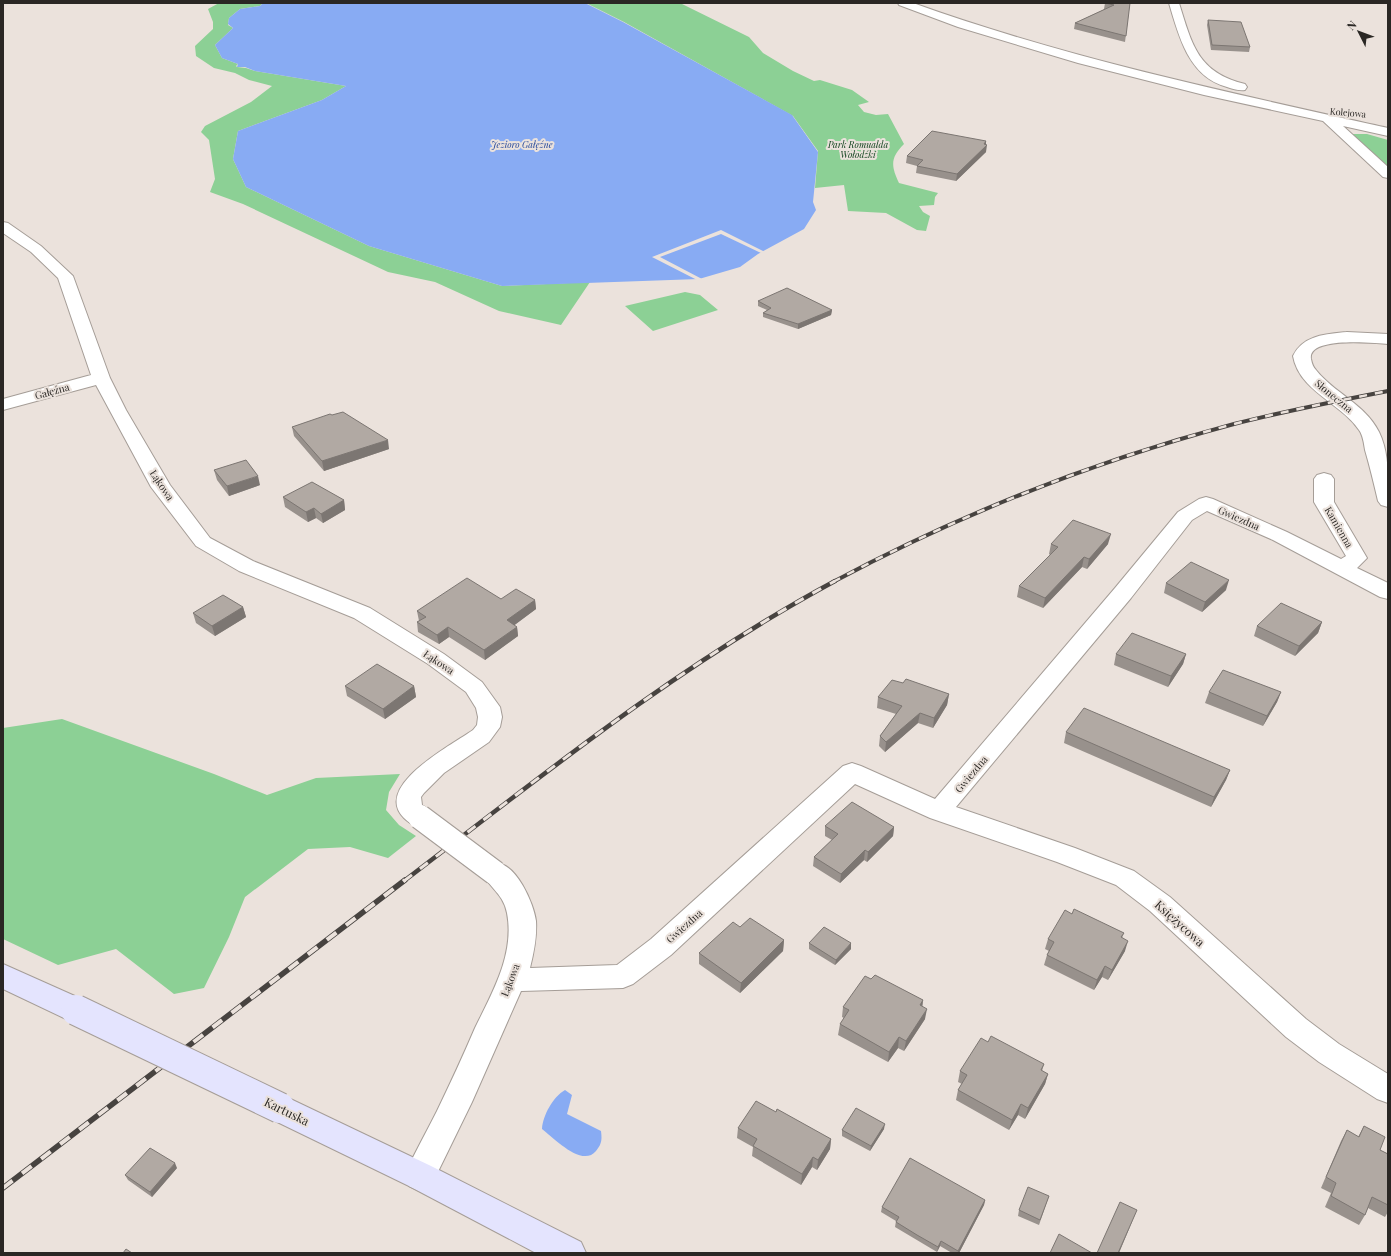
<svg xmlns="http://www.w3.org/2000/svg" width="1391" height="1256" font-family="'Playfair Display',serif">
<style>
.green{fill:#8cd095}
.water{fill:#88abf3}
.pier{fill:#ebe2dc}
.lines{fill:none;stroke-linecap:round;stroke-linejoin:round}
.street-casing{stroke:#a59d97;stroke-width:2}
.secondary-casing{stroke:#a59d97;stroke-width:2}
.street{fill:#fff;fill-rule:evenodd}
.secondary{fill:#e4e4fe;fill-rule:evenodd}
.rail-far2-casing{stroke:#474340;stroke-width:4}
.rail-far1-casing{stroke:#474340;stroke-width:4.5}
.rail-casing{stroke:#474340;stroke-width:5.5}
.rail-far2{stroke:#ebe2dc;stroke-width:2.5;stroke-dasharray:8;stroke-linecap:butt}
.rail-far1{stroke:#ebe2dc;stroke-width:3;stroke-dasharray:10;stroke-linecap:butt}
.rail{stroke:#ebe2dc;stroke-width:4;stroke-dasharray:12;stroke-linecap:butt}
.street-bridge-casing{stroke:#a59d97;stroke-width:26;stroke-linecap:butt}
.secondary-bridge-casing{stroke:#a59d97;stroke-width:32;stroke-linecap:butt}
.street-bridge{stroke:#fff;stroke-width:24}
.secondary-bridge{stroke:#e4e4fe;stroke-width:30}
.wall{fill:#98918c}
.shaded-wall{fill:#7c7672}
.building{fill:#b1a9a3;stroke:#7c7672}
.labels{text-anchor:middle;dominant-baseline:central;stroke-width:4;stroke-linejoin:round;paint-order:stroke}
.far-street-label{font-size:9px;fill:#2a2724;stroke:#ebe2dc}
.far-water-label{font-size:9px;font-style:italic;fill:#24479a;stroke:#ebe2dc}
.far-park-label{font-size:9px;font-style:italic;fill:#063c15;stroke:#ebe2dc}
.street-label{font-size:10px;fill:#2a2724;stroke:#ebe2dc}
.near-street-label{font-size:12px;fill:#2a2724;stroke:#ebe2dc}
</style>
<rect width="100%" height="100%" fill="#ebe2dc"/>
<path class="green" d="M 219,3 L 263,3 L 260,6 L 240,9 L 229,18 L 228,25 L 233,28 L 215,45 L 222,58 L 238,64 L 236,66 L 237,67 L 246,68 L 255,71 L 346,86 L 322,100 L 238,131 L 233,159 L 246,187 L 369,246 L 502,286 L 590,282 L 561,325 L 499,311 L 435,282 L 388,272 L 243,204 L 210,192 L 215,179 L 209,140 L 201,132 L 205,126 L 251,102 L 272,86 L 249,80 L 235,73 L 214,68 L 196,56 L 195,46 L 213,29 L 213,22 L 208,9 Z
M 586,3 L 680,3 L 749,37 L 763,53 L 793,71 L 814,81 L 820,80 L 852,90 L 869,102 L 858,105 L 864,112 L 876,115 L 888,114 L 904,144 C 890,158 891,166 899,183 L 938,193 L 935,197 L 934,205 L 919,206 L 923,212 L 930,216 L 926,231 L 917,230 L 886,213 L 848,211 L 844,185 L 815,188 L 818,151 L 793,116 L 624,22 Z
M 1345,134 L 1367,134 L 1388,140 L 1388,173 Z
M 685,292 L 700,295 L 718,310 L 653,331 L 625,306 Z
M 62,719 L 214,774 L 267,795 L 316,778 L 400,774 L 389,792 L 386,810 L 399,825 L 416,836 L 388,858 L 350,847 L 308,849 L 245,897 L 229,937 L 204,988 L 174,994 L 116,949 L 58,965 L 3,939 L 3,728 Z"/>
<path class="water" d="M 263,3 L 585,3 L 623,22 L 792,115 L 818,152 L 813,202 L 816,210 L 804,229 L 758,254 L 740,267 L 699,279 L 502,286 L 369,246 L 246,187 L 233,159 L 238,131 L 322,100 L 346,86 L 255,71 L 245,67 L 237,67 L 238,64 L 222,58 L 215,45 L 233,28 L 228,24 L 229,18 L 240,9 L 260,6 Z
M 565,1090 L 572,1095 L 567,1114 L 601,1131 C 602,1139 602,1144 596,1151 C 582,1168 554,1138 542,1129 C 543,1115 553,1097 565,1090 Z"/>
<path class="pier" d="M 721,230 L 765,252 L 761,253 L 721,234 L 660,257 L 702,279 L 699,281 L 652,257 Z"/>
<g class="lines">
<defs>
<path id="street" d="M 898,3 L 913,3 C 1069,59 1227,92 1388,128 L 1388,136 L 1343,126 L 1388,167 L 1388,178 L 1383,177 L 1323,121 L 1204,95 L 1078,63 L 958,27 L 899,5 Z
M 1169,3 L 1179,3 C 1192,45 1198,73 1245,84 L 1247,87 L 1245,90 C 1239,91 1233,89 1227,87 C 1189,77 1179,37 1169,3 Z
M 3,222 L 8,223 L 41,246 L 73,276 L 110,378 L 126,410 L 170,485 L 210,538 L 253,561 L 370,608 L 444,654 L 482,682 L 500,707 L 502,717 L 500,727 L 489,742 L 444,773 L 424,793 L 421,797 L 422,805 L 429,810 L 433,817 L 429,824 C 419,827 412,826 404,818 C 372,786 452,745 473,730 L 477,725 L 478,717 L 476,708 L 466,692 L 428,664 L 354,618 L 239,571 L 196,546 L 151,487 L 96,385 L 3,410 L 3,399 L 91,375 L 58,278 L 31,252 L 3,233 Z
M 1347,332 L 1388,334 L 1388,344 C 1375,343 1307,336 1311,359 C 1312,364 1313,367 1316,370 C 1334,393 1365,404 1379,432 C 1390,454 1388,483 1388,507 L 1381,505 L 1378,501 C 1374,484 1370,467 1365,450 C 1364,444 1363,435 1359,430 C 1341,403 1299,391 1293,356 C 1303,335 1326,334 1347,332 Z
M 1324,473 L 1331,475 L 1334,479 L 1334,502 L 1367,558 L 1357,568 L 1388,583 L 1388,599 L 1380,597 L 1273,540 L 1207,511 L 1192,520 L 1131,598 L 956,807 L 1075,848 L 1134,871 L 1170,897 L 1306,1019 L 1339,1044 L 1388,1074 L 1388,1103 L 1377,1099 L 1319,1062 L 1286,1037 L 1150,911 L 1116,885 L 1057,862 L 930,818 L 855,784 L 671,955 L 633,984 L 623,988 L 521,991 L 472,1102 L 431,1186 L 420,1191 L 409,1186 L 404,1176 C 414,1154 426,1133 437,1111 C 450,1084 463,1056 475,1028 C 492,993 515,954 507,913 C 504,895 490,888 482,873 L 486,866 C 488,865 492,863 495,863 C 516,862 534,904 536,921 C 537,937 534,952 530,968 L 617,965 L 651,939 L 843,766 L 852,763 L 861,766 L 935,799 L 1115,588 L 1178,512 L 1199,499 L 1206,497 L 1213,499 L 1287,532 L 1341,559 L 1346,556 L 1314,502 L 1314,479 L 1317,475 Z"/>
<path id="secondary" d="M 3,964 L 86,1001 L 90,1010 L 86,1019 L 76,1022 L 66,1019 L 3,989 Z
M 280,1094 L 431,1166 L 581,1242 L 586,1253 L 536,1253 L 409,1186 L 269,1118 L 265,1108 L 269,1098 Z"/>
</defs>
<use href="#street" class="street-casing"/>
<use href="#secondary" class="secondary-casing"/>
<use href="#street" class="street"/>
<use href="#secondary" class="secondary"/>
<defs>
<path id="rail-far2" d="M 833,582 C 960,514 1095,461 1234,424 C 1285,411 1337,401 1388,391"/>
<path id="rail-far1" d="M 404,881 C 544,774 679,665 835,581"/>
<path id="rail" d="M 3,1188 L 405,880"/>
</defs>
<use href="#rail-far2" class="rail-far2-casing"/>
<use href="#rail-far1" class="rail-far1-casing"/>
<use href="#rail" class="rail-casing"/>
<use href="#rail-far2" class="rail-far2"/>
<use href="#rail-far1" class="rail-far1"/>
<use href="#rail" class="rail"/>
<defs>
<path id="street-bridge" d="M 420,817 L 495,873"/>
<path id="secondary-bridge" d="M 76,1010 L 280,1108"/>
</defs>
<use href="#street-bridge" class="street-bridge-casing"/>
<use href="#secondary-bridge" class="secondary-bridge-casing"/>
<use href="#street-bridge" class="street-bridge"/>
<use href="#secondary-bridge" class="secondary-bridge"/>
</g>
<path class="wall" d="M 1105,3 L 1130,3 L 1125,42 L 1074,29 L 1075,23 L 1105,9 L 1104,9 Z
M 1208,20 L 1250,47 L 1249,52 L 1211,50 L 1207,25 Z
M 986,141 L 986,152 L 956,181 L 916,173 L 917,166 L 906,163 L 907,156 Z
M 758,301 L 832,310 L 831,315 L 798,329 L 763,317 L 763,313 L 767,310 L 758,306 Z
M 332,415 L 389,449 L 324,471 L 294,436 L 292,427 Z
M 214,470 L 260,485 L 229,496 L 217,480 Z
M 283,497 L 344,500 L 345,510 L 323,523 L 316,518 L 308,522 L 285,507 Z
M 1051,544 L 1108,544 L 1087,569 L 1082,567 L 1043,608 L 1017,597 L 1019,586 L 1050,555 L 1049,554 Z
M 1166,583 L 1226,590 L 1202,612 L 1164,593 Z
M 501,599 L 535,600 L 536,609 L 514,625 L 517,627 L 518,636 L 485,660 L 449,637 L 439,644 L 418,632 L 417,622 L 419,621 L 417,611 Z
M 243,607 L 246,617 L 215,636 L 196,623 L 193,613 Z
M 1322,622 L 1318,633 L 1295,656 L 1254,636 L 1257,626 Z
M 1116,654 L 1186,654 L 1183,664 L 1168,687 L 1114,665 Z
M 903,683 L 949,694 L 947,705 L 933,728 L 918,723 L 885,752 L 879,746 L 880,736 L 896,714 L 877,708 L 878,697 Z
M 345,686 L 414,686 L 416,697 L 385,719 L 347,696 Z
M 1209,692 L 1281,692 L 1277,702 L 1263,726 L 1205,703 Z
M 1066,732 L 1230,770 L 1226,780 L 1211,807 L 1064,743 Z
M 825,826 L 894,827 L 893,836 L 867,862 L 864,860 L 840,883 L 813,866 L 814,857 L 832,840 L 825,836 Z
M 1072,914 L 1124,933 L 1122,938 L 1125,951 L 1108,980 L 1102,977 L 1094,990 L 1044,965 L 1047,955 L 1049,951 L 1045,949 L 1048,939 Z
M 740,927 L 784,940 L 783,951 L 740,993 L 699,964 L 699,953 Z
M 809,943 L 851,949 L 835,965 L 809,949 Z
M 871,979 L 923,1000 L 922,1006 L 925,1019 L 904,1051 L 898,1048 L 888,1062 L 838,1035 L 840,1024 L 844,1018 L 842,1017 L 843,1007 Z
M 988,1042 L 1044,1064 L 1042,1071 L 1048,1074 L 1045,1084 L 1025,1119 L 1018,1115 L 1009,1130 L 956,1100 L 958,1090 L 962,1084 L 958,1082 L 960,1071 Z
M 776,1112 L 831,1139 L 830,1149 L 817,1170 L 812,1167 L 801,1185 L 752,1156 L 753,1147 L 737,1138 L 738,1128 Z
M 1364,1126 L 1380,1150 L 1388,1154 L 1388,1212 L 1385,1217 L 1368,1208 L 1365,1215 L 1359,1225 L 1325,1207 L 1331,1193 L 1321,1188 L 1341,1141 L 1347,1130 L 1358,1137 Z
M 884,1129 L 870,1151 L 842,1136 L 842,1130 Z
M 177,1168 L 152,1197 L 128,1180 L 125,1175 Z
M 1049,1196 L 1039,1225 L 1018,1216 L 1019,1210 Z
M 985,1200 L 984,1205 L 959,1253 L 952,1253 L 940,1246 L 937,1252 L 895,1227 L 896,1221 L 881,1212 L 882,1207 Z"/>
<path class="shaded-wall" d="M 986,141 L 986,146 L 987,145 L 986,152 L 956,181 L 957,174 Z
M 832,310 L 831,315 L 798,329 L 798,324 Z
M 388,440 L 389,449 L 324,471 L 322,461 Z
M 258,476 L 260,485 L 229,496 L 227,486 Z
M 344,500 L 345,510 L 323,523 L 321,514 Z
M 314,508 L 316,518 L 308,522 L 306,512 Z
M 1111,534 L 1108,544 L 1087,569 L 1089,559 Z
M 1084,557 L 1082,567 L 1043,608 L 1045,598 Z
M 1229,580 L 1226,590 L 1202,612 L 1205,602 Z
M 535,600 L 536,609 L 508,630 L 507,620 Z
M 243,607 L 246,617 L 215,636 L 212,626 Z
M 1322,622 L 1318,633 L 1295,656 L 1299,646 Z
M 448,627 L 449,637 L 439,644 L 437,635 Z
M 517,627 L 518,636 L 485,660 L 484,650 Z
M 1186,654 L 1183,664 L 1168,687 L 1171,676 Z
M 414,686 L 416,697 L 385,719 L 383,709 Z
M 1281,692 L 1277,702 L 1263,726 L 1267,716 Z
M 949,694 L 947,705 L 933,728 L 934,718 Z
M 920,713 L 918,723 L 885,752 L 886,742 Z
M 1230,770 L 1226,780 L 1211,807 L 1214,797 Z
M 894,827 L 893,836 L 867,862 L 868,852 Z
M 865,850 L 864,860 L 840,883 L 841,874 Z
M 784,940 L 783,951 L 740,993 L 741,983 Z
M 1128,941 L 1125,951 L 1108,980 L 1112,970 Z
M 851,943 L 851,949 L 835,965 L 836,960 Z
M 1105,966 L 1102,977 L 1094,990 L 1097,980 Z
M 923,1000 L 922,1010 L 920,1005 Z
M 927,1009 L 925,1019 L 904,1051 L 906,1041 Z
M 899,1037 L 898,1048 L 888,1062 L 889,1052 Z
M 1048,1074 L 1045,1084 L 1025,1119 L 1028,1108 Z
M 1021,1104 L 1018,1115 L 1009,1130 L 1012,1120 Z
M 885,1124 L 884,1129 L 870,1151 L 871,1146 Z
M 831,1139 L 830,1149 L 817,1170 L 818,1160 Z
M 813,1157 L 812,1167 L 801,1185 L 802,1174 Z
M 175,1163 L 177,1168 L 152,1197 L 150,1192 Z
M 985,1200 L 984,1205 L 959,1253 L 958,1253 L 958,1251 Z
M 1137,1210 L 1119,1253 L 1118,1253 Z
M 941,1241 L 940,1246 L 937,1252 L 938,1247 Z"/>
<path class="building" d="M 1105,3 L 1130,3 L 1126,36 L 1075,23 L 1114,5 Z
M 1208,20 L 1241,22 L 1250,47 L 1212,45 Z
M 932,131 L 986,141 L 984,144 L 987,145 L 957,174 L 917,166 L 923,160 L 907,156 Z
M 787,288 L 832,310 L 798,324 L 763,313 L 771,308 L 758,301 Z
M 343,412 L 388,440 L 322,461 L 292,427 L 330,414 L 332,415 Z
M 246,460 L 258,476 L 227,486 L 214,470 Z
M 312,482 L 344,500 L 321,514 L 314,508 L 306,512 L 283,497 Z
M 1073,520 L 1111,534 L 1089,559 L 1084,557 L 1045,598 L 1019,586 L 1058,547 L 1051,544 Z
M 1191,562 L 1229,580 L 1205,602 L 1166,583 Z
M 467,578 L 501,599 L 516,589 L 535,600 L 507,620 L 517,627 L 484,650 L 448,627 L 437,635 L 417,622 L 426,617 L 417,611 Z
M 223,595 L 243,607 L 212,626 L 193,613 Z
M 1281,603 L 1322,622 L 1299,646 L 1257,626 Z
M 1132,633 L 1186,654 L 1171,676 L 1116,654 Z
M 377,664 L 414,686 L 383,709 L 345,686 Z
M 1223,670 L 1281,692 L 1267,716 L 1209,692 Z
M 906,679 L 949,694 L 934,718 L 920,713 L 886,742 L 880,736 L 902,706 L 878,697 L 892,680 L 903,683 Z
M 1084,708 L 1230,770 L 1214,797 L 1066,732 Z
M 852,802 L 894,827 L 868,852 L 865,850 L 841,874 L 814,857 L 838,834 L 825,826 Z
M 1074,909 L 1124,933 L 1121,937 L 1128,941 L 1112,970 L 1105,966 L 1097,980 L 1047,955 L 1054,942 L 1048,939 L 1065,910 L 1072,914 Z
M 750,918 L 784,940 L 741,983 L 699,953 L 733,922 L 740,927 Z
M 824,927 L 851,943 L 836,960 L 809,943 Z
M 875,975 L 923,1000 L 920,1005 L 927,1009 L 906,1041 L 899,1037 L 889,1052 L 840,1024 L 849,1010 L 843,1007 L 865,976 L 871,979 Z
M 991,1036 L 1044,1064 L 1041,1070 L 1048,1074 L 1028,1108 L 1021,1104 L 1012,1120 L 958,1090 L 967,1075 L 960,1071 L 981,1038 L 988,1042 Z
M 756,1101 L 776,1112 L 777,1109 L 831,1139 L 818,1160 L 813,1157 L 802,1174 L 753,1146 L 757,1139 L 738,1128 Z
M 856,1108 L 885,1124 L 871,1146 L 842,1130 Z
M 1364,1126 L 1385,1137 L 1380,1150 L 1388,1154 L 1388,1205 L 1372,1197 L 1365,1215 L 1331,1196 L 1336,1183 L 1326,1177 L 1347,1130 L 1359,1137 Z
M 150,1148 L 175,1163 L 150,1192 L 125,1175 Z
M 910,1158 L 985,1200 L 958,1251 L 941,1241 L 938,1247 L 917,1235 L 896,1222 L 899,1217 L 882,1207 Z
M 1028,1187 L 1049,1196 L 1040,1220 L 1019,1210 Z
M 1120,1202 L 1137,1210 L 1118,1253 L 1097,1253 Z
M 1059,1234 L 1092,1253 L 1050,1253 Z
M 126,1249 L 132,1253 L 123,1253 Z"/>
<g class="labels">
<g class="far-street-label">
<text transform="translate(1348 112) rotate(5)">Kolejowa</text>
</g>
<g class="far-water-label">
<text x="522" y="144">Jezioro Gałęźne</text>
</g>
<g class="far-park-label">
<text x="858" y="144">Park Romualda<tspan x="858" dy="10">Wołodźki</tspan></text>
</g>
<g class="street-label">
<text transform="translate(52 391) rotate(-15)">Gałęźna</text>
<text transform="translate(1334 396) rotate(39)">Słoneczna</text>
<text transform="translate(162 485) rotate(56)">Łąkowa</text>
<text transform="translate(1239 518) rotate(24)">Gwiezdna</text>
<text transform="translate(1339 527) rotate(60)">Kamienna</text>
<text transform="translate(439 662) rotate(34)">Łąkowa</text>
<text transform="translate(971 774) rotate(-50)">Gwiezdna</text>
<text transform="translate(684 926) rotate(-42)">Gwiezdna</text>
<text transform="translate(510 980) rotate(-69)">Łąkowa</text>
</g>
<g class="near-street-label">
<text transform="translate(1180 923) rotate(42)">Księżycowa</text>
<text transform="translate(287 1111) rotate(26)">Kartuska</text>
</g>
</g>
<rect width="1391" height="1256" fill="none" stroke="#2a2724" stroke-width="8"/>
<g transform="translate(1359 32) rotate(312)" stroke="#ebe2dc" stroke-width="3" paint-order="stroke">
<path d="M0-3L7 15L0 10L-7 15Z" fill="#2a2724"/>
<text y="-6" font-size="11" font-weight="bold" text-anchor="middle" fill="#2a2724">N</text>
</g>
</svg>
